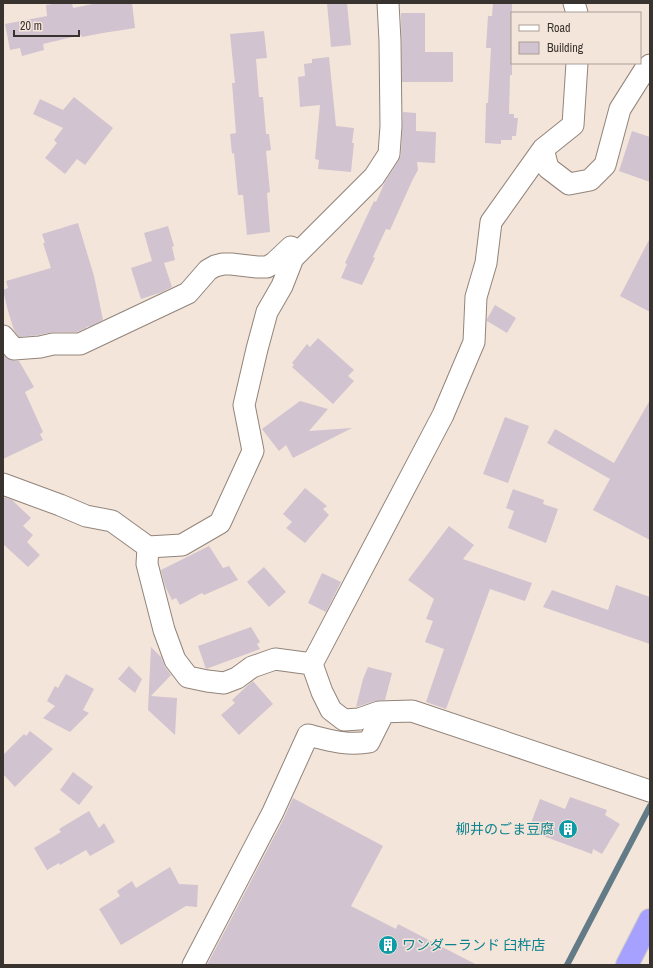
<svg xmlns="http://www.w3.org/2000/svg" width="653" height="968" font-family="'Archivo Narrow','Noto Sans JP',sans-serif">
<style>
.lines{fill:none;stroke-linecap:round;stroke-linejoin:round}
.stream{stroke:#637b86;stroke-width:6}
.building{fill:#d1c3cf}
.minor-casing{stroke:#92847a;stroke-width:23}
.highway-casing{stroke:#cccac9;stroke-width:24}
.minor{stroke:#fff;stroke-width:21}
.highway{stroke:#a6a1ff;stroke-width:22}
.labels{text-anchor:middle;dominant-baseline:central;stroke-width:3;stroke-linejoin:round;paint-order:stroke}
.culture-label{font-size:14px;fill:#0d838f;stroke:#f4e5da;text-anchor:end}
</style>
<rect width="100%" height="100%" fill="#f4e5da"/>
<g class="lines">
<path class="stream" d="M 567,965 L 650,806"/>
</g>
<path class="building" d="M 60,3 L 72,3 L 73,8 L 98,3 L 132,3 L 135,28 L 103,33 L 82,37 L 81,35 L 43,44 L 44,50 L 22,56 L 20,48 L 10,50 L 5,24 L 47,16 L 46,5 Z
M 327,3 L 347,3 L 351,45 L 331,47 Z
M 493,3 L 512,3 L 512,75 L 510,75 L 509,114 L 514,114 L 514,118 L 518,118 L 516,136 L 512,136 L 512,140 L 501,140 L 501,144 L 485,143 L 486,103 L 488,103 L 491,48 L 486,48 L 488,16 L 492,16 Z
M 401,13 L 425,13 L 425,52 L 453,52 L 453,82 L 402,82 Z
M 264,31 L 267,58 L 256,59 L 259,97 L 263,97 L 266,134 L 269,134 L 271,150 L 266,151 L 270,192 L 267,193 L 270,232 L 247,235 L 243,195 L 238,195 L 234,153 L 232,154 L 230,134 L 236,133 L 232,83 L 235,83 L 230,34 Z
M 329,57 L 336,126 L 354,128 L 352,143 L 354,143 L 351,172 L 318,169 L 319,160 L 315,159 L 320,105 L 300,107 L 298,77 L 305,76 L 304,64 L 312,63 L 312,59 Z
M 74,97 L 113,128 L 85,165 L 77,159 L 65,174 L 45,158 L 57,143 L 54,140 L 63,128 L 33,114 L 40,99 L 63,110 Z
M 403,112 L 416,113 L 416,131 L 436,132 L 435,163 L 417,162 L 418,170 L 412,181 L 390,230 L 386,229 L 373,257 L 375,258 L 362,285 L 341,278 L 347,264 L 345,263 L 374,201 L 376,202 L 385,182 L 399,160 L 401,155 Z
M 632,131 L 650,137 L 650,182 L 619,171 Z
M 78,223 L 94,276 L 103,320 L 91,326 L 86,327 L 86,328 L 77,332 L 53,332 L 38,335 L 19,337 L 14,330 L 8,311 L 3,290 L 8,288 L 6,281 L 51,268 L 43,243 L 45,243 L 42,234 Z
M 168,226 L 174,246 L 172,247 L 175,260 L 164,263 L 172,287 L 162,292 L 141,299 L 131,268 L 152,261 L 144,233 Z
M 650,238 L 650,312 L 620,296 Z
M 495,305 L 516,318 L 507,333 L 487,321 L 487,319 Z
M 318,338 L 354,370 L 348,376 L 354,381 L 333,404 L 292,367 L 294,365 L 292,363 L 307,344 L 310,347 Z
M 3,355 L 10,360 L 19,361 L 34,387 L 25,392 L 43,432 L 40,434 L 43,440 L 3,459 Z
M 650,400 L 650,540 L 593,510 L 610,479 L 547,443 L 555,429 L 614,463 Z
M 300,401 L 328,409 L 309,431 L 352,428 L 293,458 L 286,445 L 279,451 L 262,429 Z
M 505,417 L 529,426 L 508,483 L 483,474 Z
M 305,488 L 327,506 L 323,509 L 329,515 L 305,543 L 286,528 L 292,522 L 283,514 Z
M 513,489 L 544,500 L 543,504 L 558,509 L 546,543 L 508,528 L 514,511 L 506,508 Z
M 3,497 L 12,500 L 31,518 L 23,526 L 33,535 L 27,542 L 40,555 L 28,567 L 3,544 Z
M 449,526 L 474,545 L 463,559 L 532,583 L 525,601 L 490,589 L 446,709 L 426,702 L 444,649 L 425,642 L 433,621 L 426,619 L 434,599 L 408,580 Z
M 209,546 L 223,568 L 229,566 L 238,580 L 204,595 L 202,593 L 180,605 L 176,598 L 172,600 L 165,586 L 161,570 Z
M 264,567 L 286,592 L 269,607 L 247,582 Z
M 322,573 L 341,582 L 326,612 L 308,603 Z
M 616,585 L 650,597 L 650,644 L 543,607 L 552,590 L 608,610 Z
M 251,627 L 260,642 L 257,644 L 260,649 L 206,669 L 198,646 Z
M 151,647 L 161,657 L 165,667 L 171,675 L 151,696 L 177,698 L 175,735 L 148,710 Z
M 129,666 L 142,679 L 135,693 L 118,679 Z
M 368,667 L 392,673 L 385,700 L 375,701 L 356,707 L 363,679 Z
M 66,674 L 94,689 L 83,710 L 89,713 L 70,732 L 43,718 L 55,706 L 47,701 L 55,686 L 58,688 Z
M 253,681 L 273,704 L 239,735 L 221,715 L 235,703 L 232,700 L 247,686 Z
M 30,731 L 53,749 L 15,787 L 3,774 L 3,755 L 24,734 L 26,736 Z
M 73,772 L 93,787 L 79,805 L 60,790 Z
M 570,797 L 607,810 L 605,815 L 620,824 L 602,854 L 593,849 L 592,854 L 535,833 L 538,825 L 531,823 L 540,799 L 565,809 Z
M 293,798 L 383,846 L 351,906 L 396,929 L 398,924 L 477,965 L 207,965 L 284,818 Z
M 89,811 L 99,828 L 104,823 L 115,842 L 90,856 L 86,850 L 60,865 L 59,863 L 47,870 L 34,848 L 61,832 L 59,829 Z
M 170,867 L 179,884 L 198,885 L 197,907 L 186,906 L 121,945 L 99,909 L 120,896 L 117,891 L 132,881 L 136,888 Z"/>
<g class="lines">
<defs>
<path id="minor" d="M 574,3 L 577,13
M 577,63 L 573,125 L 543,149 L 491,222 L 486,263 L 476,297 L 474,342 L 443,415 L 312,664 L 322,692 L 331,710 L 344,720 L 359,719 L 379,712 L 412,711 L 650,791
M 543,149 L 548,168 L 569,184 L 590,180 L 605,165 L 620,109 L 644,71 L 650,65
M 3,336 L 14,349 L 40,347 L 53,344 L 80,344 L 188,293 L 208,270 L 215,266 L 223,264 L 231,264 L 257,267 L 267,267 L 274,263 L 291,247 L 297,251
M 3,484 L 60,505 L 86,516 L 112,521 L 148,547 L 182,545 L 220,523 L 253,451 L 244,405 L 257,349 L 267,312 L 282,286 L 293,258 L 374,177 L 389,154 L 391,126 L 390,41 L 388,3
M 148,547 L 147,564 L 164,630 L 175,660 L 188,677 L 207,681 L 224,683 L 237,678 L 252,667 L 275,659 L 312,664
M 193,965 L 273,812 L 308,735 C 328,740 348,746 369,742 L 384,712"/>
<path id="highway" d="M 627,965 L 650,920"/>
</defs>
<use href="#minor" class="minor-casing"/>
<use href="#highway" class="highway-casing"/>
<use href="#minor" class="minor"/>
<use href="#highway" class="highway"/>
</g>
<defs>
<symbol id="building-disc" viewBox="-11 -11 22 22"><circle r="9.5" fill="#0f9aa8" stroke="#f4e5da"/><path d="M-4-6H4V6H1V3H-1V6H-4ZM-2.5-4.3h1.7v1.8h-1.7ZM.8-4.3h1.7v1.8H.8ZM-2.5-1h1.7V.8h-1.7ZM.8-1h1.7V.8H.8Z" fill="#fff"/></symbol>
</defs>
<g fill-rule="evenodd">
<use href="#building-disc" x="557" y="818" width="22" height="22"/>
<use href="#building-disc" x="377" y="934" width="22" height="22"/>
</g>
<g class="labels">
<g class="culture-label">
<text x="554" y="829">柳井のごま豆腐</text>
<text x="402" y="945" text-anchor="start">ワンダーランド 臼杵店</text>
</g>
</g>
<rect width="653" height="968" fill="none" stroke="#39332f" stroke-width="8"/>
<rect x="511" y="12" width="130" height="52" fill="#f4e5da" stroke="#a99e96"/>
<rect x="519" y="25" width="20" height="6" fill="#ffffff" stroke="#a99e96"/>
<text x="547" y="32" font-size="12" fill="#39332f">Road</text>
<rect x="519" y="42" width="20" height="12" fill="#d1c3cf" stroke="#a99e96"/>
<text x="547" y="52" font-size="12" fill="#39332f">Building</text>
<path d="M14 30v6h65v-6" fill="none" stroke="#39332f" stroke-width="2"/>
<text x="20" y="30" font-size="12" fill="#39332f" stroke="#f4e5da" stroke-width="3" paint-order="stroke">20 m</text>
</svg>
